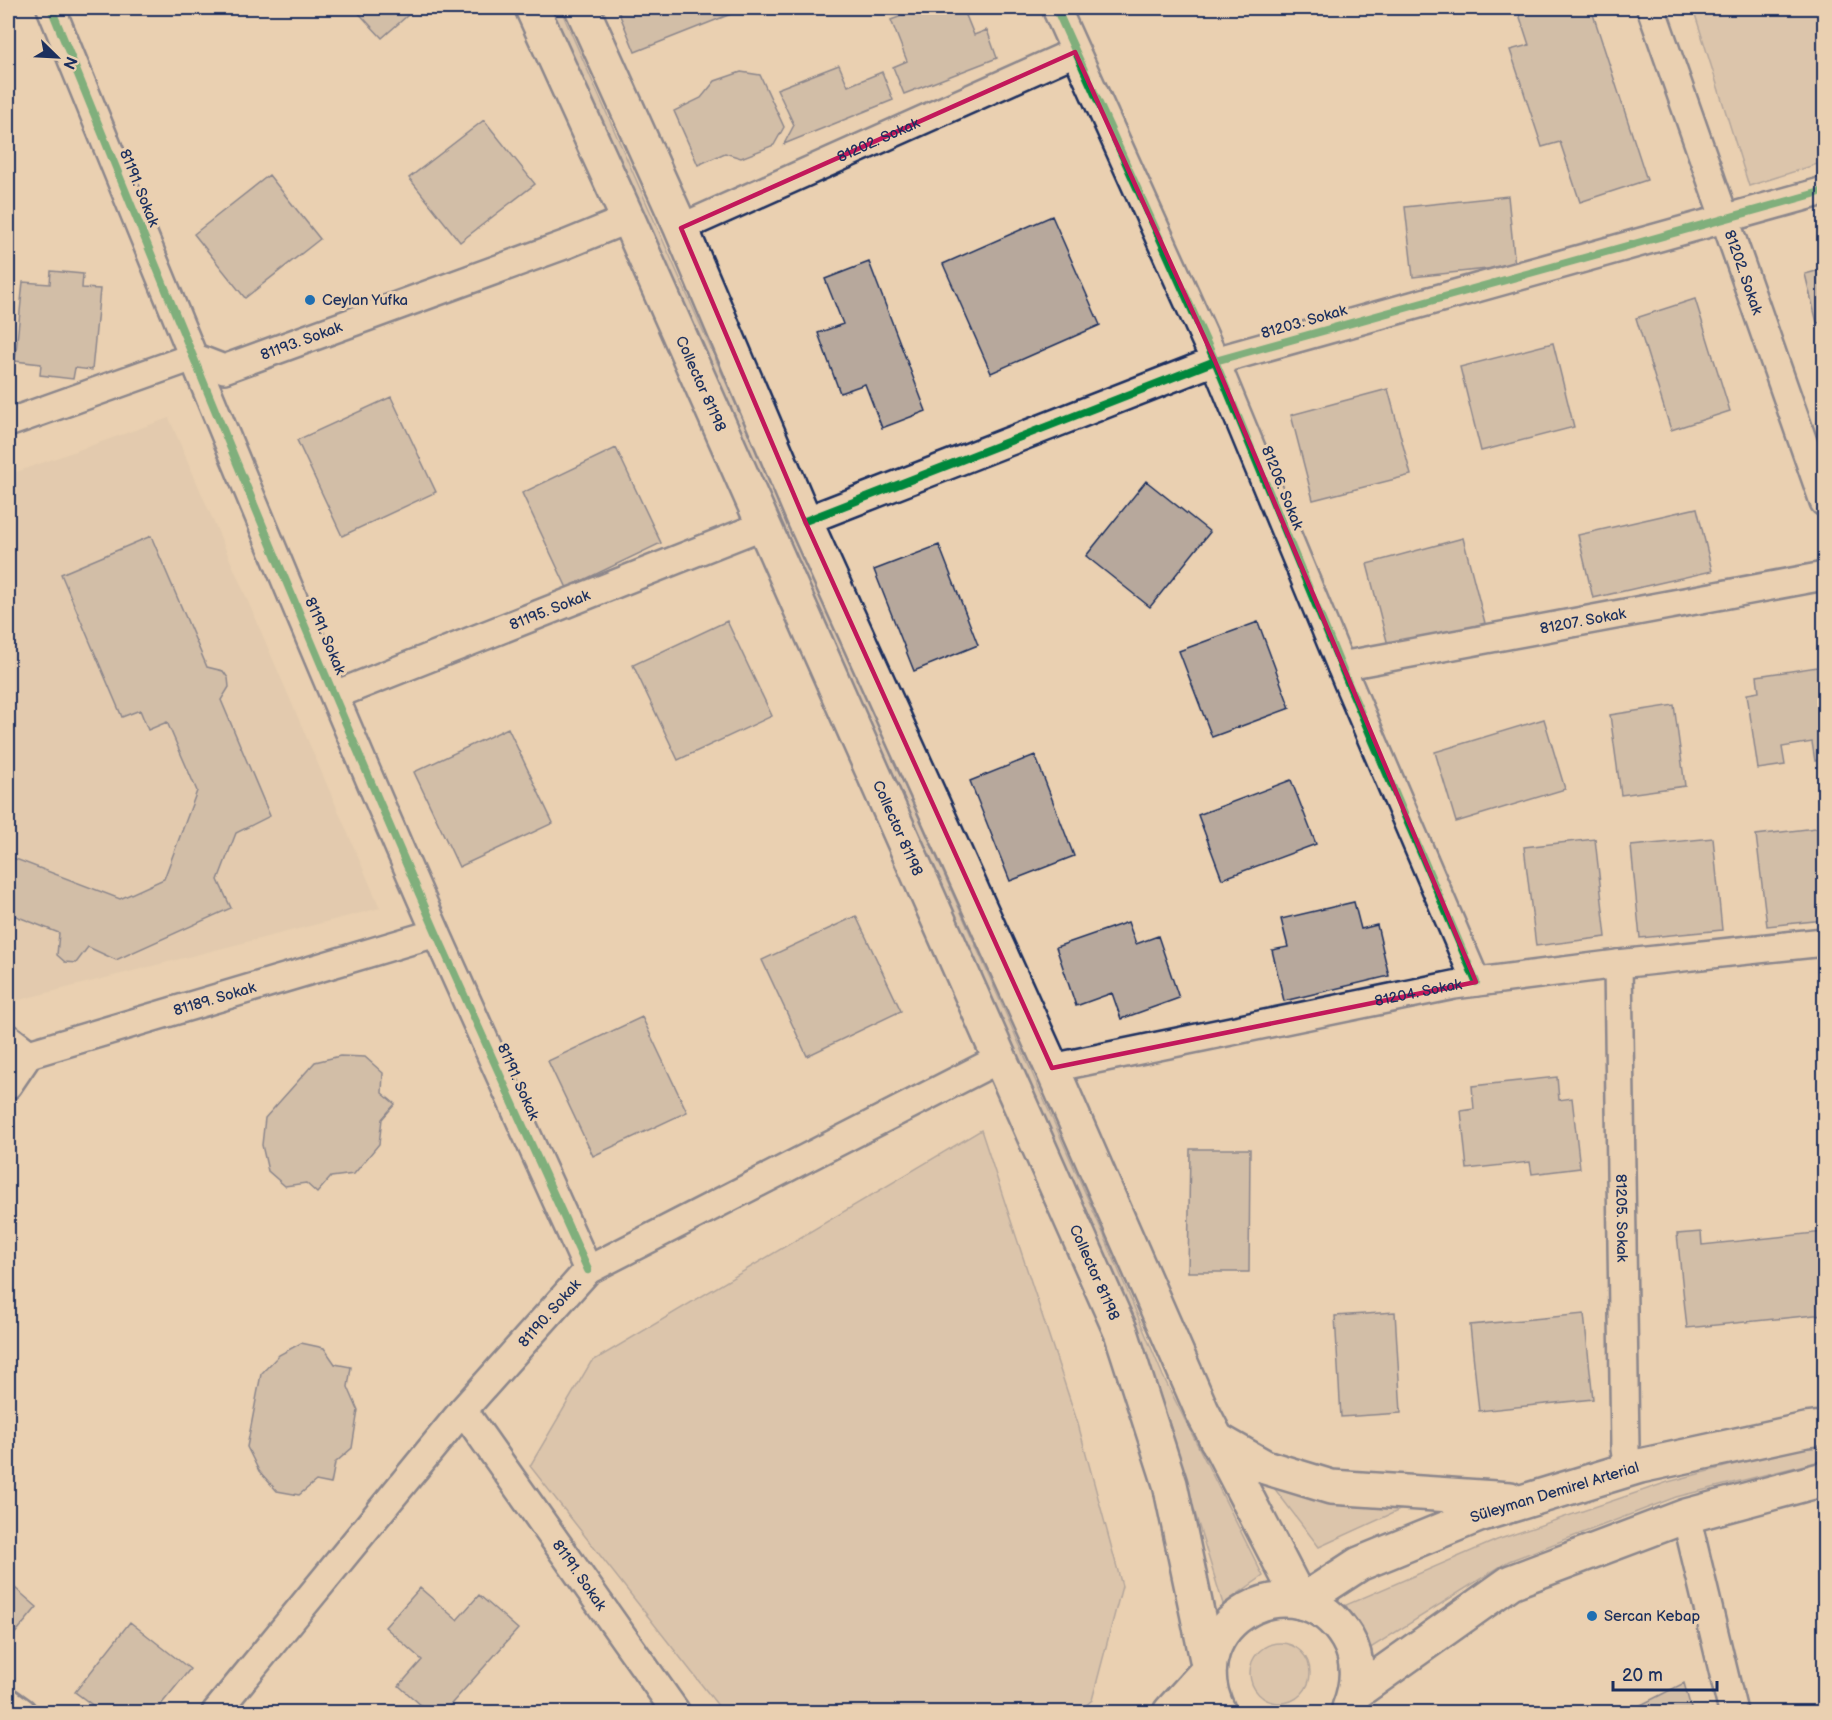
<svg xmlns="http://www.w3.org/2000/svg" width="1832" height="1720" font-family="'Balsamiq Sans',sans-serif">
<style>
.built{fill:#dbc4ab}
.green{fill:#ccb8a5;stroke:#747482;stroke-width:1.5}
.building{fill:#b7a89c;stroke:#1b2f5e;stroke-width:1.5}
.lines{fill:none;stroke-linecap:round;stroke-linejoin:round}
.street-casing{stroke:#1b2f5e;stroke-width:32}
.secondary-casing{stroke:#1b2f5e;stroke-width:38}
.street{stroke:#ead0b1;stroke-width:27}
.secondary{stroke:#ead0b1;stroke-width:33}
.cycleway-casing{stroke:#ead0b1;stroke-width:11}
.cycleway{stroke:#00873e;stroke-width:8}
.marked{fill:none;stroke:#c2185b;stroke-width:4.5;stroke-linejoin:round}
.poi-dot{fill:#1f6fb2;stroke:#ead0b1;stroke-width:2}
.labels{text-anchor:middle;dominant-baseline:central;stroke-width:6;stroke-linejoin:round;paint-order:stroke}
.street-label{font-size:15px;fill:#1b2f5e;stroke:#ead0b1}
.poi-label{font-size:15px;fill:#1b2f5e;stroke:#ead0b1;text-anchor:start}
</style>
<rect width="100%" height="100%" fill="#ead0b1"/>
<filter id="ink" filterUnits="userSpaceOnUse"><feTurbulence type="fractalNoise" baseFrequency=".0167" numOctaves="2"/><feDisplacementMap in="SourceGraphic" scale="12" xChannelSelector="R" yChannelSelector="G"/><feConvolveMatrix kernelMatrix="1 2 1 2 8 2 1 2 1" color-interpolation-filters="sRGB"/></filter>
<g filter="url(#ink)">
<path class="built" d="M 169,418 L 380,908 L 15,1001 L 8,996 L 8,475 Z"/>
<path class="green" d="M 551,8 L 560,8 L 1103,1233 L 1163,1376 L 1263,1576 L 1223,1604 L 1154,1380 L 1095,1236 Z
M 1693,8 L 1824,8 L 1824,162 L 1749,186 Z
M 981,1130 L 1078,1424 L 1122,1586 L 1092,1700 L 1078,1712 L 723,1712 L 530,1466 L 591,1362 Z
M 1824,1442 L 1824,1460 L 1676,1497 L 1509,1561 L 1369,1649 L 1346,1605 L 1497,1540 L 1668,1482 L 1815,1443 Z
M 1268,1480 L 1336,1503 L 1402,1509 L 1319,1547 Z
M1250 1673a30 30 0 1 1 60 0a30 30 0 1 1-60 0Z"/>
<path class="building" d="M 354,8 L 416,8 L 382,38 Z
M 617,8 L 746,8 L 635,52 Z
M 923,8 L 963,8 L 974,35 L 987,30 L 997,58 L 904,94 L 893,67 L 907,61 L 891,20 Z
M 1517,8 L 1591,8 L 1647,180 L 1580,202 L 1560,142 L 1542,147 L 1510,50 L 1529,45 Z
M 839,65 L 848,86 L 882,72 L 893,100 L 784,144 L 794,125 L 777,89 Z
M 741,72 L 760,75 L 784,127 L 774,145 L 741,158 L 725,153 L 698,165 L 674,111 L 701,98 L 715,81 Z
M 484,120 L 535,184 L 460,242 L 409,178 Z
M 269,175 L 320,239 L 245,298 L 194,234 Z
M 1508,196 L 1515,266 L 1413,277 L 1405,207 Z
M 1052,216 L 1100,325 L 991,373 L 943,264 Z
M 869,262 L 926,411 L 882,428 L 865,384 L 840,393 L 818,333 L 843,324 L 825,279 Z
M 1824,269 L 1824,322 L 1817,323 L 1805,274 Z
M 51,271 L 83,274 L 82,288 L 100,289 L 92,370 L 75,368 L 73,379 L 40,375 L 41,364 L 15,361 L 23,282 L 50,284 Z
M 1695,299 L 1730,411 L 1671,430 L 1636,318 Z
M 1553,343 L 1574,427 L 1481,451 L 1460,367 Z
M 1388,389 L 1411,475 L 1313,500 L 1291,415 Z
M 391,397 L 436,492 L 342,536 L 297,440 Z
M 616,448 L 661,543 L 567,588 L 522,493 Z
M 1146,481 L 1210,532 L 1150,607 L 1086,556 Z
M 1697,508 L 1712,571 L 1593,598 L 1578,535 Z
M 151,536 L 207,667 L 223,671 L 228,678 L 229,687 L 221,700 L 270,816 L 236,833 L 218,880 L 231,908 L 116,960 L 88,947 L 76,963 L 65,962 L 57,955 L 59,933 L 8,913 L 8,856 L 120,899 L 164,879 L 197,791 L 167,722 L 148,730 L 140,710 L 122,717 L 61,574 Z
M 1463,538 L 1485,623 L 1389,649 L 1367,564 Z
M 939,545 L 978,645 L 914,671 L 874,570 Z
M 727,621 L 772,716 L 678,760 L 633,665 Z
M 1258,622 L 1290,708 L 1212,737 L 1179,651 Z
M 1817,667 L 1820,684 L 1824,683 L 1824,759 L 1815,761 L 1812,742 L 1782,747 L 1785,765 L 1758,769 L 1747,694 L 1759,692 L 1757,676 Z
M 1674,705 L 1685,786 L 1621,795 L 1610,715 Z
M 1544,719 L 1565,789 L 1456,822 L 1435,752 Z
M 508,728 L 553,823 L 459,867 L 414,772 Z
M 1035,755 L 1074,856 L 1010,881 L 970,781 Z
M 1291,780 L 1316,844 L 1222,879 L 1198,815 Z
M 1824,827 L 1824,920 L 1767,926 L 1756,835 Z
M 1713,838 L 1722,930 L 1640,938 L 1631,846 Z
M 1595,839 L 1606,937 L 1536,946 L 1524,847 Z
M 1354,902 L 1361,929 L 1377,925 L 1389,976 L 1284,1001 L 1272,950 L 1288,947 L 1281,919 Z
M 856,916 L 901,1011 L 807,1056 L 762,960 Z
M 1128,922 L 1136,944 L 1158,936 L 1179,998 L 1121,1019 L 1112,993 L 1076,1006 L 1056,947 Z
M 642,1017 L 687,1112 L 593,1156 L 548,1061 Z
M 340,1056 L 365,1057 L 383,1073 L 382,1093 L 395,1104 L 382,1119 L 379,1144 L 354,1174 L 331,1177 L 317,1193 L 306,1183 L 285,1186 L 268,1171 L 262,1145 L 265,1118 L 315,1062 Z
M 1557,1077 L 1559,1100 L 1572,1098 L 1580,1168 L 1532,1174 L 1530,1162 L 1467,1169 L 1461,1111 L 1474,1109 L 1472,1086 Z
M 1190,1149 L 1250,1149 L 1249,1272 L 1188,1272 Z
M 1701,1232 L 1702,1245 L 1824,1232 L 1824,1314 L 1687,1328 L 1677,1234 Z
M 1395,1312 L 1401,1413 L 1341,1417 L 1335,1316 Z
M 1584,1314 L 1593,1399 L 1479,1411 L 1470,1325 Z
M 301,1343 L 324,1348 L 335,1364 L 351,1367 L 348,1387 L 358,1410 L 352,1448 L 335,1463 L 331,1484 L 316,1481 L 299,1495 L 277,1491 L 259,1471 L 247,1447 L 261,1374 L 279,1355 Z
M 8,1582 L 37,1607 L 8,1642 Z
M 420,1588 L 457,1620 L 479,1595 L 518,1629 L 444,1712 L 429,1712 L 399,1686 L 422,1660 L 385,1627 Z
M 130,1622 L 190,1669 L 155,1712 L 102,1712 L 75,1692 Z
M 1684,1683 L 1692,1712 L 1627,1712 Z"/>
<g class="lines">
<defs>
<g id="street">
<path d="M 51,8 C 177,318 303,629 438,937 C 487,1048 538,1159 588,1270"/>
<path d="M 1056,8 L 1215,361 L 1348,683 L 1476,982"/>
<path id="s1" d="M 1651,8 L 1824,502"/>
<path id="s2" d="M 681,228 L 1075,52"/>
<path id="s3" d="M 8,423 L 193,357 L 224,369 L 567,244 L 628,219"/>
<path d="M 805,521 L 1215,361 L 1824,191"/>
<path id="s4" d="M 1341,666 L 1824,576"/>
<path id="s5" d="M 335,695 L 764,525"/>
<path id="s6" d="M 1618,964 L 1625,1449 L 1628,1469"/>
<path d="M 8,1038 L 29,1054"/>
<path id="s7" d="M 1052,1068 L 1454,985 L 1618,964 L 1824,942"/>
<path id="s8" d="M 8,1085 L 29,1054 L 436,933"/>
<path id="s9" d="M 463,1410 L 676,1712"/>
<path d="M 1686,1516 L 1733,1712"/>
<path d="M 8,1702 L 22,1712"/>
<path id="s10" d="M 216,1712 L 463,1410 L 588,1270 L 1001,1058"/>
</g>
<g id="secondary">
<path id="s11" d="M 532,8 L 628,219 L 1121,1332 L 1170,1484 L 1209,1669"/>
<path d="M 582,8 L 681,228 L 805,521 L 1052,1068 L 1202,1411 L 1301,1602"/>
<path d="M 1216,1439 L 1265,1467 L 1331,1487 L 1510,1499"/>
<path id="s12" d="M 1301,1602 L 1359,1564 L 1479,1515 L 1640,1466 L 1806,1430 L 1824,1428"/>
<path d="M 1355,1693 L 1511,1582 L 1686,1516 L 1824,1479"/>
<path d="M 1170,1712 L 1209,1669"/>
<path d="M 1219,1712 C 1174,1623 1297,1554 1347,1638 C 1360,1660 1358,1685 1349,1708"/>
</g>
</defs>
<use href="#street" class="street-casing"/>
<use href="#secondary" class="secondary-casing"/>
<use href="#street" class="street"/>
<use href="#secondary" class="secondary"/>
<defs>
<path id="cycleway" d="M 51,8 C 177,318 303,629 438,937 C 487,1048 538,1159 588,1270
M 1056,8 L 1215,361 L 1348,683 L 1476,982
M 805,521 L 1215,361 L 1824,191"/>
</defs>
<use href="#cycleway" class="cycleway-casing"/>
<use href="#cycleway" class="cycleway"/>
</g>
</g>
<path d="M0 0H1832V1720H0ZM 1075,52 L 1215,361 L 1476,982 L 1052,1068 L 805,521 L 681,228 Z" fill="#ead0b1" fill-opacity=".55" fill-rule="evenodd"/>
<path class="marked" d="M 1075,52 L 1215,361 L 1476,982 L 1052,1068 L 805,521 L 681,228 Z"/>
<g class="poi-dot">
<circle cx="310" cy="300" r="6"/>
<circle cx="1592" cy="1616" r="6"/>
</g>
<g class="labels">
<g class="street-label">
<text stroke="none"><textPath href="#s2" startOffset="216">81202. Sokak</textPath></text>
<text transform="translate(139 188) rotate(68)">81191. Sokak</text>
<text stroke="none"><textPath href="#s1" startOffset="280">81202. Sokak</textPath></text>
<text transform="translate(1304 322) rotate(-16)">81203. Sokak</text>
<text stroke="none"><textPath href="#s3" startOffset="312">81193. Sokak</textPath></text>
<text stroke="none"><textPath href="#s11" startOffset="412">Collector 81198</textPath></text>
<text transform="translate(1282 488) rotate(68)">81206. Sokak</text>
<text stroke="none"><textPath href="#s5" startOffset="231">81195. Sokak</textPath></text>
<text stroke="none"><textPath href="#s4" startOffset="246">81207. Sokak</textPath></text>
<text transform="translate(325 636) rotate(67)">81191. Sokak</text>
<text stroke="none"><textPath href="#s11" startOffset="898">Collector 81198</textPath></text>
<text stroke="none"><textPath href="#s7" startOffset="374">81204. Sokak</textPath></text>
<text stroke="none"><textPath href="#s8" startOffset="231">81189. Sokak</textPath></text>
<text transform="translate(518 1082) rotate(66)">81191. Sokak</text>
<text stroke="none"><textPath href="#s6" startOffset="254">81205. Sokak</textPath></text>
<text stroke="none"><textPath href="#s11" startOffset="1384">Collector 81198</textPath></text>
<text stroke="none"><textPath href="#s10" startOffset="520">81190. Sokak</textPath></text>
<text stroke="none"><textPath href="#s12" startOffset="278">Süleyman Demirel Arterial</textPath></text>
<text stroke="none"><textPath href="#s9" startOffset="202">81191. Sokak</textPath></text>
</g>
<g class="poi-label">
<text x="322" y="300">Ceylan Yufka</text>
<text x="1604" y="1616">Sercan Kebap</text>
</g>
</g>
<rect width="1832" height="1720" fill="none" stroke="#ead0b1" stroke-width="30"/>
<rect x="15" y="15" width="1802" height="1690" fill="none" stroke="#1b2f5e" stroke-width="2" filter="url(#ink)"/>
<g transform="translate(57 57) rotate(114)" stroke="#ead0b1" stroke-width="4.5" paint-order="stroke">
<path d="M0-4.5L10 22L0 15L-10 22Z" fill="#1b2f5e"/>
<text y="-9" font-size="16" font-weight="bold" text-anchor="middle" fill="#1b2f5e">N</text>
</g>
<path d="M1613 1681v9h104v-9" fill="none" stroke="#1b2f5e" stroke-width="3"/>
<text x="1622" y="1681" font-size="18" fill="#1b2f5e" stroke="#ead0b1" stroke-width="4.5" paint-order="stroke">20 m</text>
</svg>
